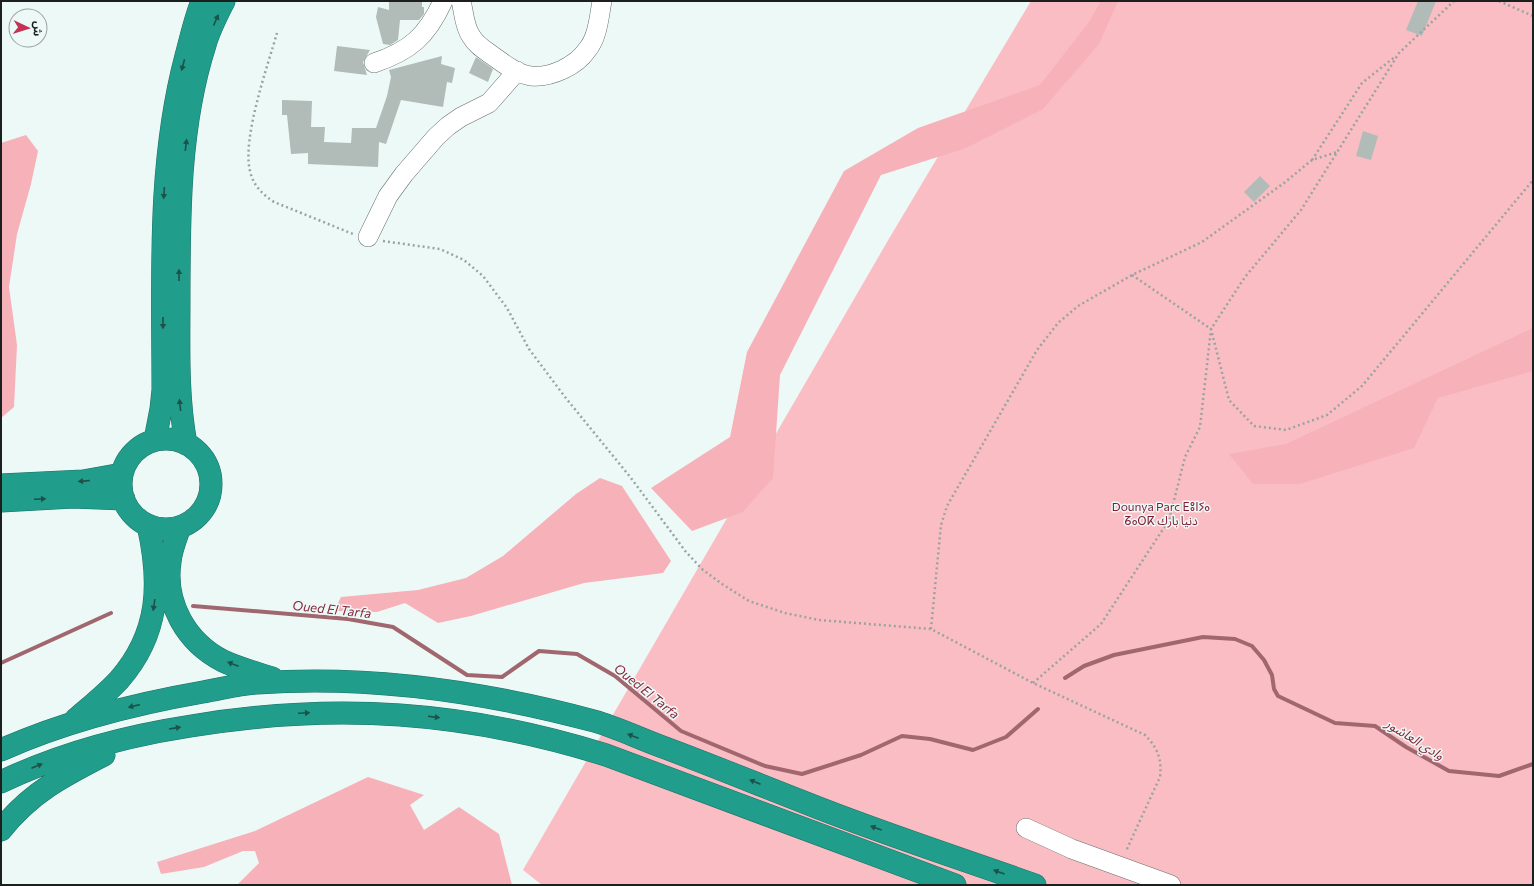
<svg xmlns="http://www.w3.org/2000/svg" width="1534" height="886" font-family="Commissioner,'Noto Sans Arabic','Noto Sans Tifinagh',sans-serif">
<style>
.green{fill:#fabdc3}
.forest{fill:#f7b1b9}
.lines{fill:none;stroke-linecap:round;stroke-linejoin:round}
.stream{stroke:#a1676f;stroke-width:4}
.building{fill:#b1bcb9}
.minor-casing{stroke:#656f6c;stroke-width:20}
.highway-casing{stroke:#1e7165;stroke-width:23}
.path{stroke:#9aa3a1;stroke-width:2.5;stroke-dasharray:2 3;stroke-linecap:butt}
.minor{stroke:#fff;stroke-width:19}
.highway{stroke:#209d8b;stroke-width:22}
.oneway{fill:#1d514a}
.labels{text-anchor:middle;dominant-baseline:central;stroke-width:3;stroke-linejoin:round;paint-order:stroke}
.park-label{font-size:12px;fill:#7e1b34;stroke:#edf9f6}
.water-label{font-size:13px;font-style:italic;fill:#88253c;stroke:#edf9f6}
</style>
<rect width="100%" height="100%" fill="#edf9f6"/>
<path class="green" d="M 1031,1 L 1533,1 L 1533,885 L 542,885 L 523,870 L 890,237 Z"/>
<path class="forest" d="M 1101,1 L 1118,1 L 1099,44 L 1043,109 L 966,148 L 881,175 L 780,375 L 773,478 L 743,512 L 692,531 L 651,488 L 730,437 L 747,352 L 844,171 L 918,128 L 1040,85 L 1089,22 Z
M 26,135 L 38,151 L 31,184 L 17,234 L 9,287 L 17,345 L 14,407 L 1,418 L 1,143 Z
M 1533,328 L 1533,371 L 1438,398 L 1414,448 L 1300,484 L 1253,484 L 1229,454 L 1286,444 Z
M 600,478 L 622,486 L 671,561 L 663,573 L 584,583 L 471,616 L 438,623 L 405,603 L 377,612 L 334,611 L 341,597 L 418,590 L 466,578 L 503,556 L 576,494 Z
M 368,777 L 424,795 L 410,805 L 424,830 L 459,807 L 499,834 L 512,885 L 237,885 L 259,863 L 255,851 L 243,851 L 204,867 L 161,874 L 157,862 L 255,831 Z"/>
<g class="lines">
<path class="stream" d="M 193,606 L 348,619 L 393,627 L 467,675 L 502,677 L 539,651 L 577,654 L 615,676 L 681,731 L 765,766 L 802,774 L 861,755 L 902,736 L 930,739 L 973,750 L 1006,737 L 1038,709
M 1,663 L 111,613
M 1065,678 L 1084,666 L 1114,655 L 1203,637 L 1235,639 L 1252,646 L 1264,660 L 1272,675 L 1274,689 L 1278,696 L 1335,723 L 1375,726 L 1406,747 L 1449,771 L 1499,776 L 1533,764"/>
</g>
<path class="building" d="M 389,1 L 422,1 L 422,7 L 424,7 L 424,14 L 419,20 L 400,20 L 398,40 L 390,45 L 383,44 L 376,17 L 378,7 L 389,10 Z
M 1418,1 L 1436,1 L 1422,36 L 1406,30 Z
M 337,46 L 370,50 L 363,62 L 367,75 L 334,71 Z
M 442,56 L 441,64 L 455,68 L 452,83 L 447,82 L 443,107 L 401,100 L 386,144 L 379,142 L 378,167 L 308,164 L 308,153 L 291,154 L 287,115 L 282,115 L 282,100 L 312,101 L 311,127 L 325,127 L 324,142 L 351,143 L 352,128 L 376,128 L 387,96 L 391,77 L 389,70 Z
M 476,57 L 493,69 L 488,82 L 469,73 Z
M 1363,131 L 1378,136 L 1371,160 L 1356,156 Z
M 1260,176 L 1270,186 L 1254,202 L 1244,192 Z"/>
<g class="lines">
<defs>
<path id="minor" d="M 461,1 C 464,12 464,26 471,36 C 476,45 485,50 493,56 C 504,64 517,74 531,76 C 551,78 576,66 587,50 C 598,37 599,17 602,1
M 374,63 C 410,51 427,36 443,1
M 368,237 L 388,196 L 404,174 L 436,137 L 448,126 L 461,117 L 489,103 L 517,71
M 1026,828 L 1072,849 L 1171,885"/>
<path id="highway" d="M121 484a45 45 0 1 1 90 0a45 45 0 1 1-90 0Z
M 155,440 L 161,409 L 163,390 C 163,278 157,165 186,56 C 191,37 195,19 202,1
M 186,444 C 177,395 179,347 179,298 C 179,215 179,126 205,45 C 209,30 217,15 224,1
M 1,485 L 83,481 L 122,474
M 1,501 L 73,497 L 124,499
M 180,527 C 176,538 171,550 170,562 C 164,603 186,642 223,661 C 238,668 256,673 272,678
M 76,719 C 91,706 106,694 119,680 C 160,633 161,583 148,525
M 1,750 C 66,721 134,704 203,692 C 221,689 239,684 257,683 C 369,675 486,692 594,721 C 616,727 638,738 660,746 C 709,764 757,784 806,803 C 881,833 959,858 1035,885
M 1,782 C 61,753 126,736 191,726 C 336,702 465,711 606,755 L 955,885
M 1,830 C 30,793 63,776 104,755"/>
</defs>
<use href="#minor" class="minor-casing"/>
<use href="#highway" class="highway-casing"/>
<path class="path" d="M 1499,1 L 1533,16
M 277,33 C 267,68 242,138 250,171 C 253,185 262,194 274,202 L 353,234
M 1312,160 L 1362,83 L 1396,56
M 383,241 L 440,249 L 464,260 L 483,276 L 507,308 L 529,349 L 565,397 L 631,478 L 686,552 L 703,570 L 722,584 L 749,601 L 785,613 L 819,620 L 931,629 L 1033,683 L 1145,735 C 1158,748 1162,760 1160,777 L 1126,851
M 1132,275 L 1211,329 L 1229,400 L 1254,426 L 1286,430 L 1327,415 L 1362,386 L 1533,180
M 931,629 L 941,525 L 947,506 L 1037,350 L 1058,323 L 1078,306 L 1132,275 L 1202,242 L 1284,183 L 1312,160 L 1337,152
M 1033,683 L 1101,624 L 1169,520 L 1185,457 L 1200,427 L 1211,329 L 1245,277 L 1301,210 L 1399,53 L 1454,1"/>
<use href="#minor" class="minor"/>
<use href="#highway" class="highway"/>
</g>
<defs><path id="oneway-solid" d="M-6-.8H1V-3.2L6.5 0L1 3.2V.8H-6Z"/></defs>
<g class="oneway">
<use href="#oneway-solid" transform="translate(216 20) rotate(-66)"/>
<use href="#oneway-solid" transform="translate(183 65) rotate(105)"/>
<use href="#oneway-solid" transform="translate(186 145) rotate(-83)"/>
<use href="#oneway-solid" transform="translate(164 193) rotate(94)"/>
<use href="#oneway-solid" transform="translate(179 275) rotate(-90)"/>
<use href="#oneway-solid" transform="translate(163 323) rotate(90)"/>
<use href="#oneway-solid" transform="translate(180 405) rotate(-96)"/>
<use href="#oneway-solid" transform="translate(84 481) rotate(175)"/>
<use href="#oneway-solid" transform="translate(40 499) rotate(-3)"/>
<use href="#oneway-solid" transform="translate(154 605) rotate(99)"/>
<use href="#oneway-solid" transform="translate(233 664) rotate(-159)"/>
<use href="#oneway-solid" transform="translate(134 706) rotate(167)"/>
<use href="#oneway-solid" transform="translate(304 713) rotate(-3)"/>
<use href="#oneway-solid" transform="translate(434 717) rotate(7)"/>
<use href="#oneway-solid" transform="translate(175 728) rotate(-9)"/>
<use href="#oneway-solid" transform="translate(633 736) rotate(-159)"/>
<use href="#oneway-solid" transform="translate(37 766) rotate(-23)"/>
<use href="#oneway-solid" transform="translate(755 782) rotate(-157)"/>
<use href="#oneway-solid" transform="translate(876 828) rotate(-160)"/>
<use href="#oneway-solid" transform="translate(999 872) rotate(-160)"/>
</g>
<g class="labels">
<g class="park-label">
<text x="1161" y="506">Dounya Parc ⴹⵓⵏⵢⴰ<tspan x="1161" dy="14">ⵒⴰⵔⴽ دنيا بارك</tspan></text>
</g>
<g class="water-label">
<text transform="translate(332 609) rotate(6)">Oued El Tarfa</text>
<text transform="translate(647 691) rotate(39)">Oued El Tarfa</text>
<text transform="translate(1415 739) rotate(32)">وادي العاشور</text>
</g>
</g>
<rect width="1534" height="886" fill="none" stroke="#1b1f1e" stroke-width="4"/>
<g transform="translate(28 28) rotate(94)"><circle r="19" fill="#edf9f6" stroke="#99a2a0"/>
<path d="M0-3L7 15L0 10L-7 15Z" fill="#c33356"/>
<text y="-6" font-size="11" font-weight="bold" text-anchor="middle" fill="#1b1f1e">ش</text>
</g>
</svg>
